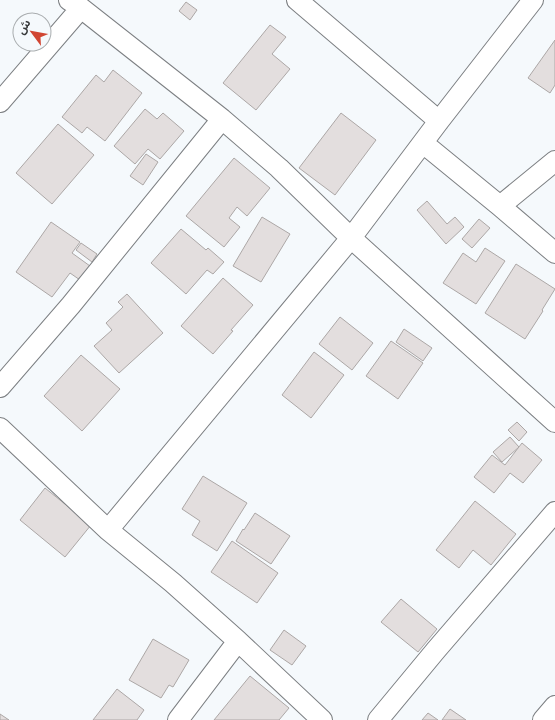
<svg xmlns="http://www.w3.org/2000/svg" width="555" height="720" font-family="Mulish,'Noto Sans Arabic',sans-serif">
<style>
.building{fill:#e3dede;stroke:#aca7a6}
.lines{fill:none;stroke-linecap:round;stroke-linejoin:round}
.minor-casing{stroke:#7c7f82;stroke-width:22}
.minor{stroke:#fff;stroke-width:20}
</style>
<rect width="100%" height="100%" fill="#f5f9fc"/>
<path class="building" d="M 186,2 L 197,10 L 190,20 L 179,11 Z
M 270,25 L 286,37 L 272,54 L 290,69 L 256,110 L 223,83 Z
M 555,40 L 555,85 L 550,93 L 528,78 Z
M 113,70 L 142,93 L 105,141 L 87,127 L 82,133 L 62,117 L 96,75 L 104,82 Z
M 145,109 L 157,119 L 163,113 L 184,131 L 160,159 L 148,149 L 135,164 L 114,146 Z
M 341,113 L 376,140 L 335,195 L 299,168 Z
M 58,124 L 94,155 L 52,204 L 16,173 Z
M 146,154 L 158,162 L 143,185 L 130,176 Z
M 234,158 L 270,188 L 247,216 L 237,207 L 229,218 L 240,227 L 224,247 L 186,216 Z
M 427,201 L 447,224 L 455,217 L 464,227 L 446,244 L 417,210 Z
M 262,217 L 290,234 L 261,282 L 233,266 Z
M 479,219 L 490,228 L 472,248 L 462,239 Z
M 51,222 L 80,242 L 72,253 L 90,266 L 80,280 L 70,273 L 52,297 L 16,272 Z
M 181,229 L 206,250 L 208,248 L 224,262 L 213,274 L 207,270 L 186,294 L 151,263 Z
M 81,243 L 97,254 L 92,262 L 76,250 Z
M 485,248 L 505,261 L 476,304 L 443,283 L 463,253 L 476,262 Z
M 516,264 L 555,289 L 542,310 L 543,311 L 525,339 L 485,313 Z
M 223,278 L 253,305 L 231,330 L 233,331 L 213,354 L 181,326 Z
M 127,294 L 163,333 L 119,373 L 94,346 L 112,330 L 106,323 L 123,307 L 118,302 Z
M 340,317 L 373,343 L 352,370 L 319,344 Z
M 404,329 L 432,348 L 423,361 L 396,342 Z
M 391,341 L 423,363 L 398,399 L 366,376 Z
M 314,352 L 344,375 L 311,418 L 282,395 Z
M 81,355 L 120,389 L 82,431 L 44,396 Z
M 517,422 L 527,432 L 519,441 L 508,430 Z
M 510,437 L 519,447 L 502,462 L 493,452 Z
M 522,443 L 542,460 L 523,483 L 510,473 L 494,493 L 474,477 L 492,455 L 505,465 Z
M 203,476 L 247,503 L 217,551 L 192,535 L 200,521 L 182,509 Z
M 45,488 L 91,525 L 65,557 L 20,520 Z
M 475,501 L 516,534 L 491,565 L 473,550 L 459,568 L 436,550 Z
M 255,513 L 290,536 L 271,564 L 236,541 L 243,529 L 244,530 Z
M 232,541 L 278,573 L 257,603 L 211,572 Z
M 401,599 L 437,629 L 418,652 L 381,622 Z
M 284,630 L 306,646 L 292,665 L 270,650 Z
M 153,639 L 189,660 L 173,687 L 169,685 L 161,698 L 129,680 Z
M 250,676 L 289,708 L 279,720 L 214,720 Z
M 117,689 L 144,710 L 137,720 L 93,720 Z
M 450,709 L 466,720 L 442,720 Z
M 428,713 L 438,720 L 422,720 Z
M 0,714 L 9,720 L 0,720 Z"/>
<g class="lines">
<defs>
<path id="minor" d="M 69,0 L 81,8 L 222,119 L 279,168 L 351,238 L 555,422
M 297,0 L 439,121
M 0,102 L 81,8
M 423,143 L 500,206 L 555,253
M 500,206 L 555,161
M 0,387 L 71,305 L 222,119
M 0,428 L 108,530 L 173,583 L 238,641 L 322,720
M 108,530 L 351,238 L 439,121 L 533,0
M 178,720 L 238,641
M 378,720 L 436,650 L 555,512
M 543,720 L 555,706"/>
</defs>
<use href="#minor" class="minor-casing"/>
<use href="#minor" class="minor"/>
</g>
<g transform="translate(32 32) rotate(302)"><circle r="19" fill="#f5f9fc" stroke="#a9adaf"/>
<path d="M0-3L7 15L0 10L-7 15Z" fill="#d14532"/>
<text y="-6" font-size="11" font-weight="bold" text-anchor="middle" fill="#383a3b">ش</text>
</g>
</svg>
